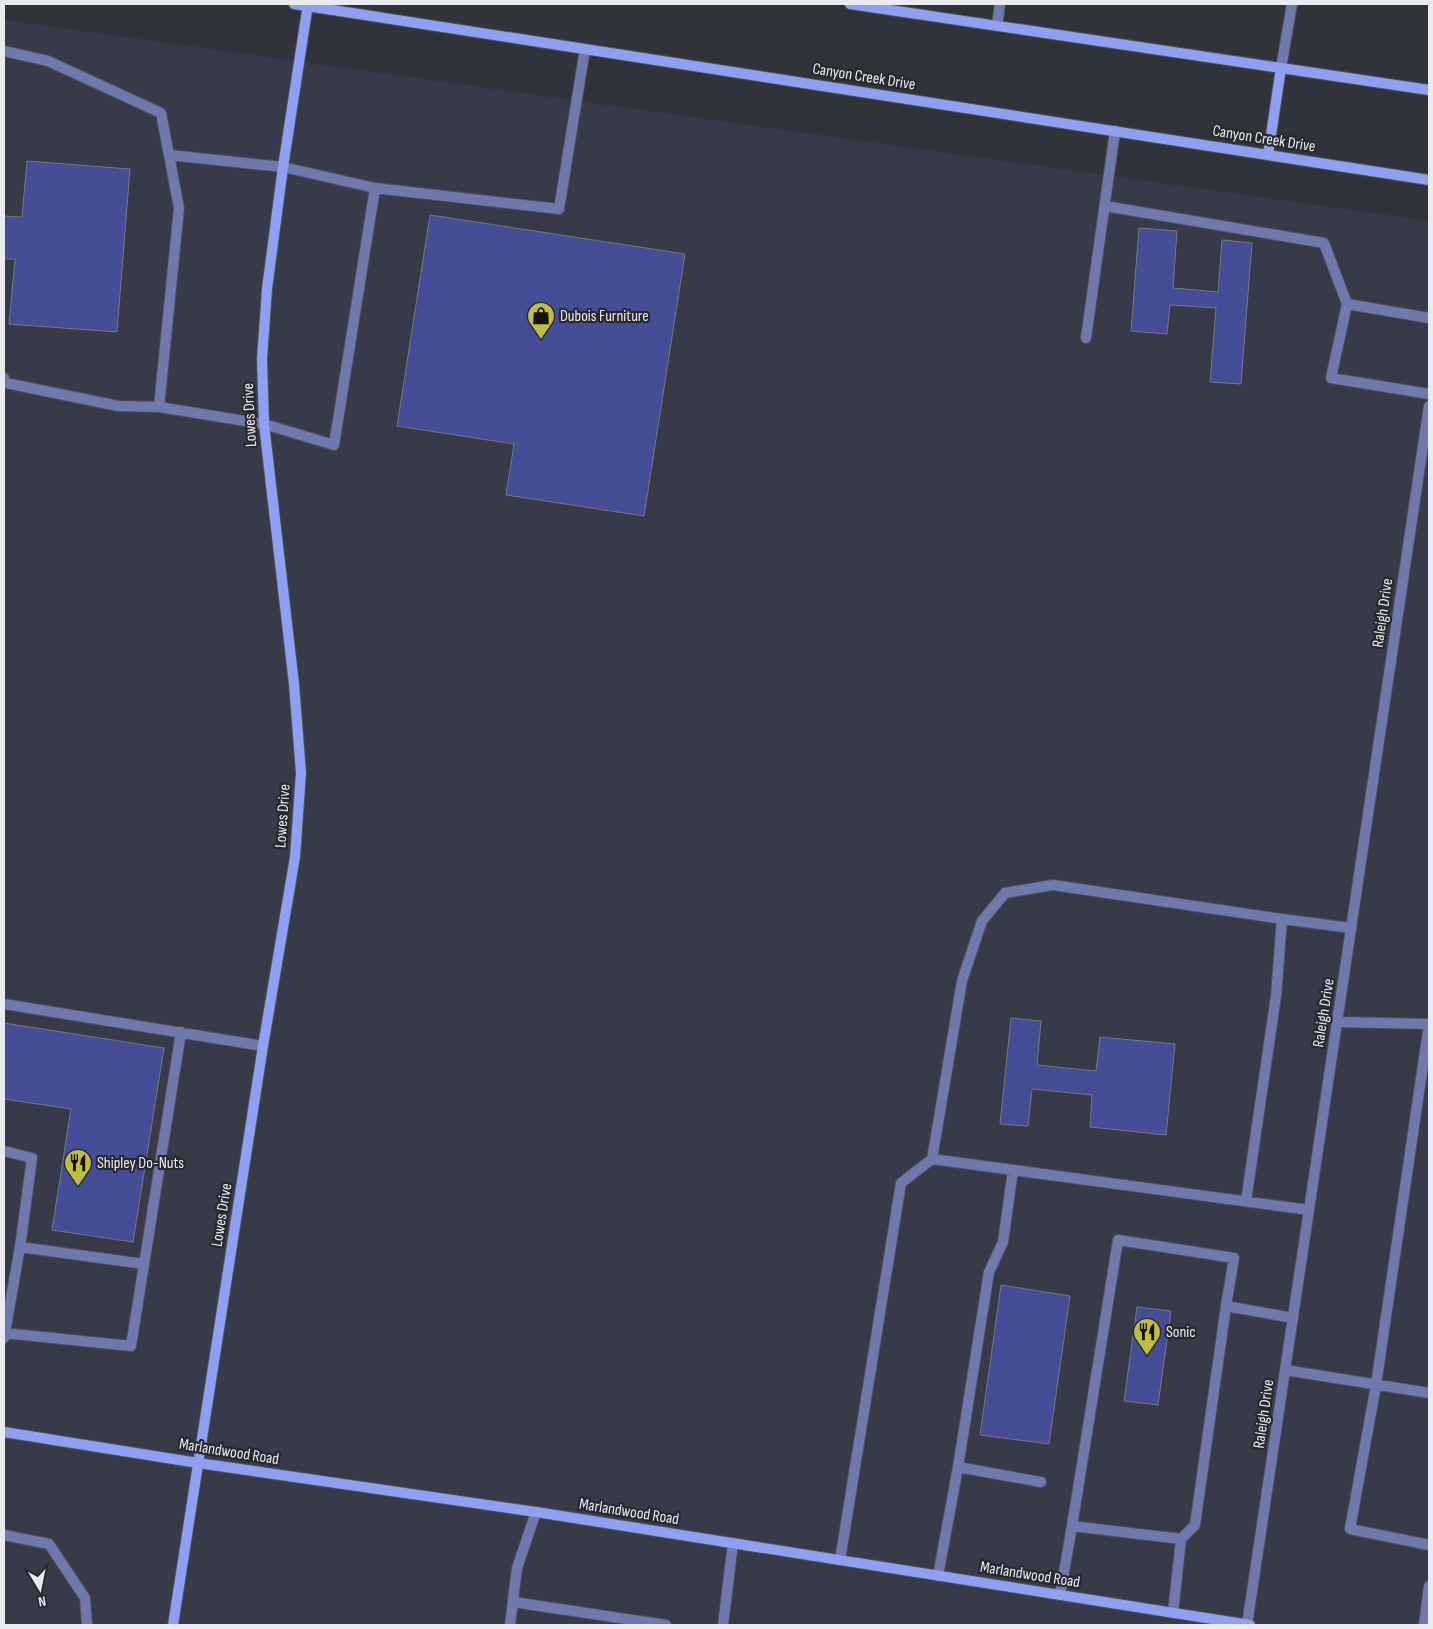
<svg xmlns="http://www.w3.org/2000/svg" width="1433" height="1629" font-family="'Sofia Sans Condensed',sans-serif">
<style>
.built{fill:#373a49}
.building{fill:#454d96;stroke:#757881}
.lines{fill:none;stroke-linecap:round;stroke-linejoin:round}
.lane-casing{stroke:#4f5058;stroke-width:12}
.street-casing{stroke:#4f5058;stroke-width:12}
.secondary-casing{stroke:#4f5058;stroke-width:12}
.lane{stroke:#7079ad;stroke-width:10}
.street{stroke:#7079ad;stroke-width:10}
.secondary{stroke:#919ff2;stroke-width:10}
.labels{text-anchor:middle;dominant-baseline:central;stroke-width:4.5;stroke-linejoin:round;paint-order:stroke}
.street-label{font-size:16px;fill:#eaebf0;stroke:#272931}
.poi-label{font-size:16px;fill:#eaebf0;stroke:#272931;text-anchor:start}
</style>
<rect width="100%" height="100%" fill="#31333b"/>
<path class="built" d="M 4,20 L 1429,221 L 1429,1625 L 4,1625 Z"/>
<path class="building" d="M 27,161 L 130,169 L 117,332 L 9,324 L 15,259 L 4,259 L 4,216 L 22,217 Z
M 430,215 L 685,254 L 644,516 L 506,495 L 514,444 L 397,426 Z
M 1139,228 L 1177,231 L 1173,288 L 1218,292 L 1222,240 L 1252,243 L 1241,384 L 1210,382 L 1216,308 L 1170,305 L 1167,334 L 1131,331 Z
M 1011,1018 L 1041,1021 L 1037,1065 L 1096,1071 L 1100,1037 L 1175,1044 L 1166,1135 L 1090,1127 L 1092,1095 L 1032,1089 L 1028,1126 L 1000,1124 Z
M 4,1023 L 164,1048 L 133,1242 L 52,1230 L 71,1109 L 4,1099 Z
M 1001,1285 L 1070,1296 L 1049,1444 L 980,1435 Z
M 1137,1307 L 1171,1311 L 1158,1405 L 1124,1401 Z"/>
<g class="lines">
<defs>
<path id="lane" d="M 997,26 L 1000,4
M 4,51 L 48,61 L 161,113 L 179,208 L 159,407 L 264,424 L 334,445 L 375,188
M 1281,68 L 1292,4
M 169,155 L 283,167 L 375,188 L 559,209 L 585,49
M 1105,206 L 1324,243 L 1347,304 L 1331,378 L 1429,394
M 1347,304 L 1429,318
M 1086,338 L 1115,131
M 4,378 L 6,383 L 118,406 L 159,407
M 4,1004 L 263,1046
M 1337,1022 L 1429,1024 L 1376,1385 L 1350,1529 L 1429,1545
M 4,1151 L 32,1158 L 20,1247
M 932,1159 L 962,981 L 982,921 L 1005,893 L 1053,885 L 1282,919
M 1246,1201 L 1276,996 L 1282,919 L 1351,928
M 1226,1306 L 1234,1258 L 1118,1240 L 1072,1526 L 1181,1539 L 1195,1525 L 1226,1306 L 1293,1318
M 4,1333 L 131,1346 L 181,1032
M 4,1338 L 20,1247 L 144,1264
M 1285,1370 L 1429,1393
M 958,1467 L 1041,1482
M 4,1535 L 49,1544 L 85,1598 L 87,1625
M 840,1560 L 901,1183 L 932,1159 L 1309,1210
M 938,1576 L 958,1467 L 989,1272 L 1003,1242 L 1013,1170
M 1060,1595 L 1072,1526
M 513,1602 L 666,1625
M 1173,1613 L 1181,1539
M 510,1625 L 517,1568 L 536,1512
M 723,1625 L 733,1543
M 1424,1625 L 1429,1586"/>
<path id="street" d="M 1247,1625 L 1429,406"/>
<path id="secondary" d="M 294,4 L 1429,180
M 850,4 L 1429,90
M 1268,155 L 1281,68
M 4,1432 L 198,1463 L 536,1512 L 1250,1625
M 173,1625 L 263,1046 L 295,857 L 301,773 L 294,684 L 264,424 L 262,359 L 267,289 L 283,167 L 308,4"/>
</defs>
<use href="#lane" class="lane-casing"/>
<use href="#street" class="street-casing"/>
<use href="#secondary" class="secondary-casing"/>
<use href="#lane" class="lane"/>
<use href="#street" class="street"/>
<use href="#secondary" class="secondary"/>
</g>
<defs>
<symbol id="shop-pin" viewBox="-11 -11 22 30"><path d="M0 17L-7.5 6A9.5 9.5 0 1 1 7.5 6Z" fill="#c0be41" stroke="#272931"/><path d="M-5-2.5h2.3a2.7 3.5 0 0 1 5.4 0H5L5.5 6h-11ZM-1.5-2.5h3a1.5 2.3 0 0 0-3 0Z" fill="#111"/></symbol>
<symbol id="restaurant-pin" viewBox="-11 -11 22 30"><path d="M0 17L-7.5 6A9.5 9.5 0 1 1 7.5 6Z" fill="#c0be41" stroke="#272931"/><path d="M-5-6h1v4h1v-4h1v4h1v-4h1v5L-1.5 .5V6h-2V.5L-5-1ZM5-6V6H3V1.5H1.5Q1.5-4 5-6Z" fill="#111"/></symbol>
</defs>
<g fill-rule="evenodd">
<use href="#shop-pin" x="525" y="300" width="32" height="43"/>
<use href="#restaurant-pin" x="62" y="1147" width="32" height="43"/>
<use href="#restaurant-pin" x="1131" y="1316" width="32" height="43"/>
</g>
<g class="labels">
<g class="street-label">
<text transform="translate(864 77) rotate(9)">Canyon Creek Drive</text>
<text transform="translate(1264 139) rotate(9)">Canyon Creek Drive</text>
<text transform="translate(250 415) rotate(-93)">Lowes Drive</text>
<text transform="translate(1383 613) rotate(-82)">Raleigh Drive</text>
<text transform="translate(283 816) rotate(-86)">Lowes Drive</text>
<text transform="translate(1324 1013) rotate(-81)">Raleigh Drive</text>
<text transform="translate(222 1215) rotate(-81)">Lowes Drive</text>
<text transform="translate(1264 1414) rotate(-82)">Raleigh Drive</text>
<text transform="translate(229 1452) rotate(9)">Marlandwood Road</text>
<text transform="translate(629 1512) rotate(9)">Marlandwood Road</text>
<text transform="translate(1030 1575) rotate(9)">Marlandwood Road</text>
</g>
<g class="poi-label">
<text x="560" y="316">Dubois Furniture</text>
<text x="97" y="1163">Shipley Do-Nuts</text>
<text x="1166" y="1332">Sonic</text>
</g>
</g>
<rect width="1433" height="1629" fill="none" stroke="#eaebf0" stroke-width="10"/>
<g transform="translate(40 1589) rotate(170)" stroke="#272931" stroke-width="4" paint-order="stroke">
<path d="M0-4L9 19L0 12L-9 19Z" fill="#eaebf0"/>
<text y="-8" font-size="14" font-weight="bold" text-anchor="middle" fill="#eaebf0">N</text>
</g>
</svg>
